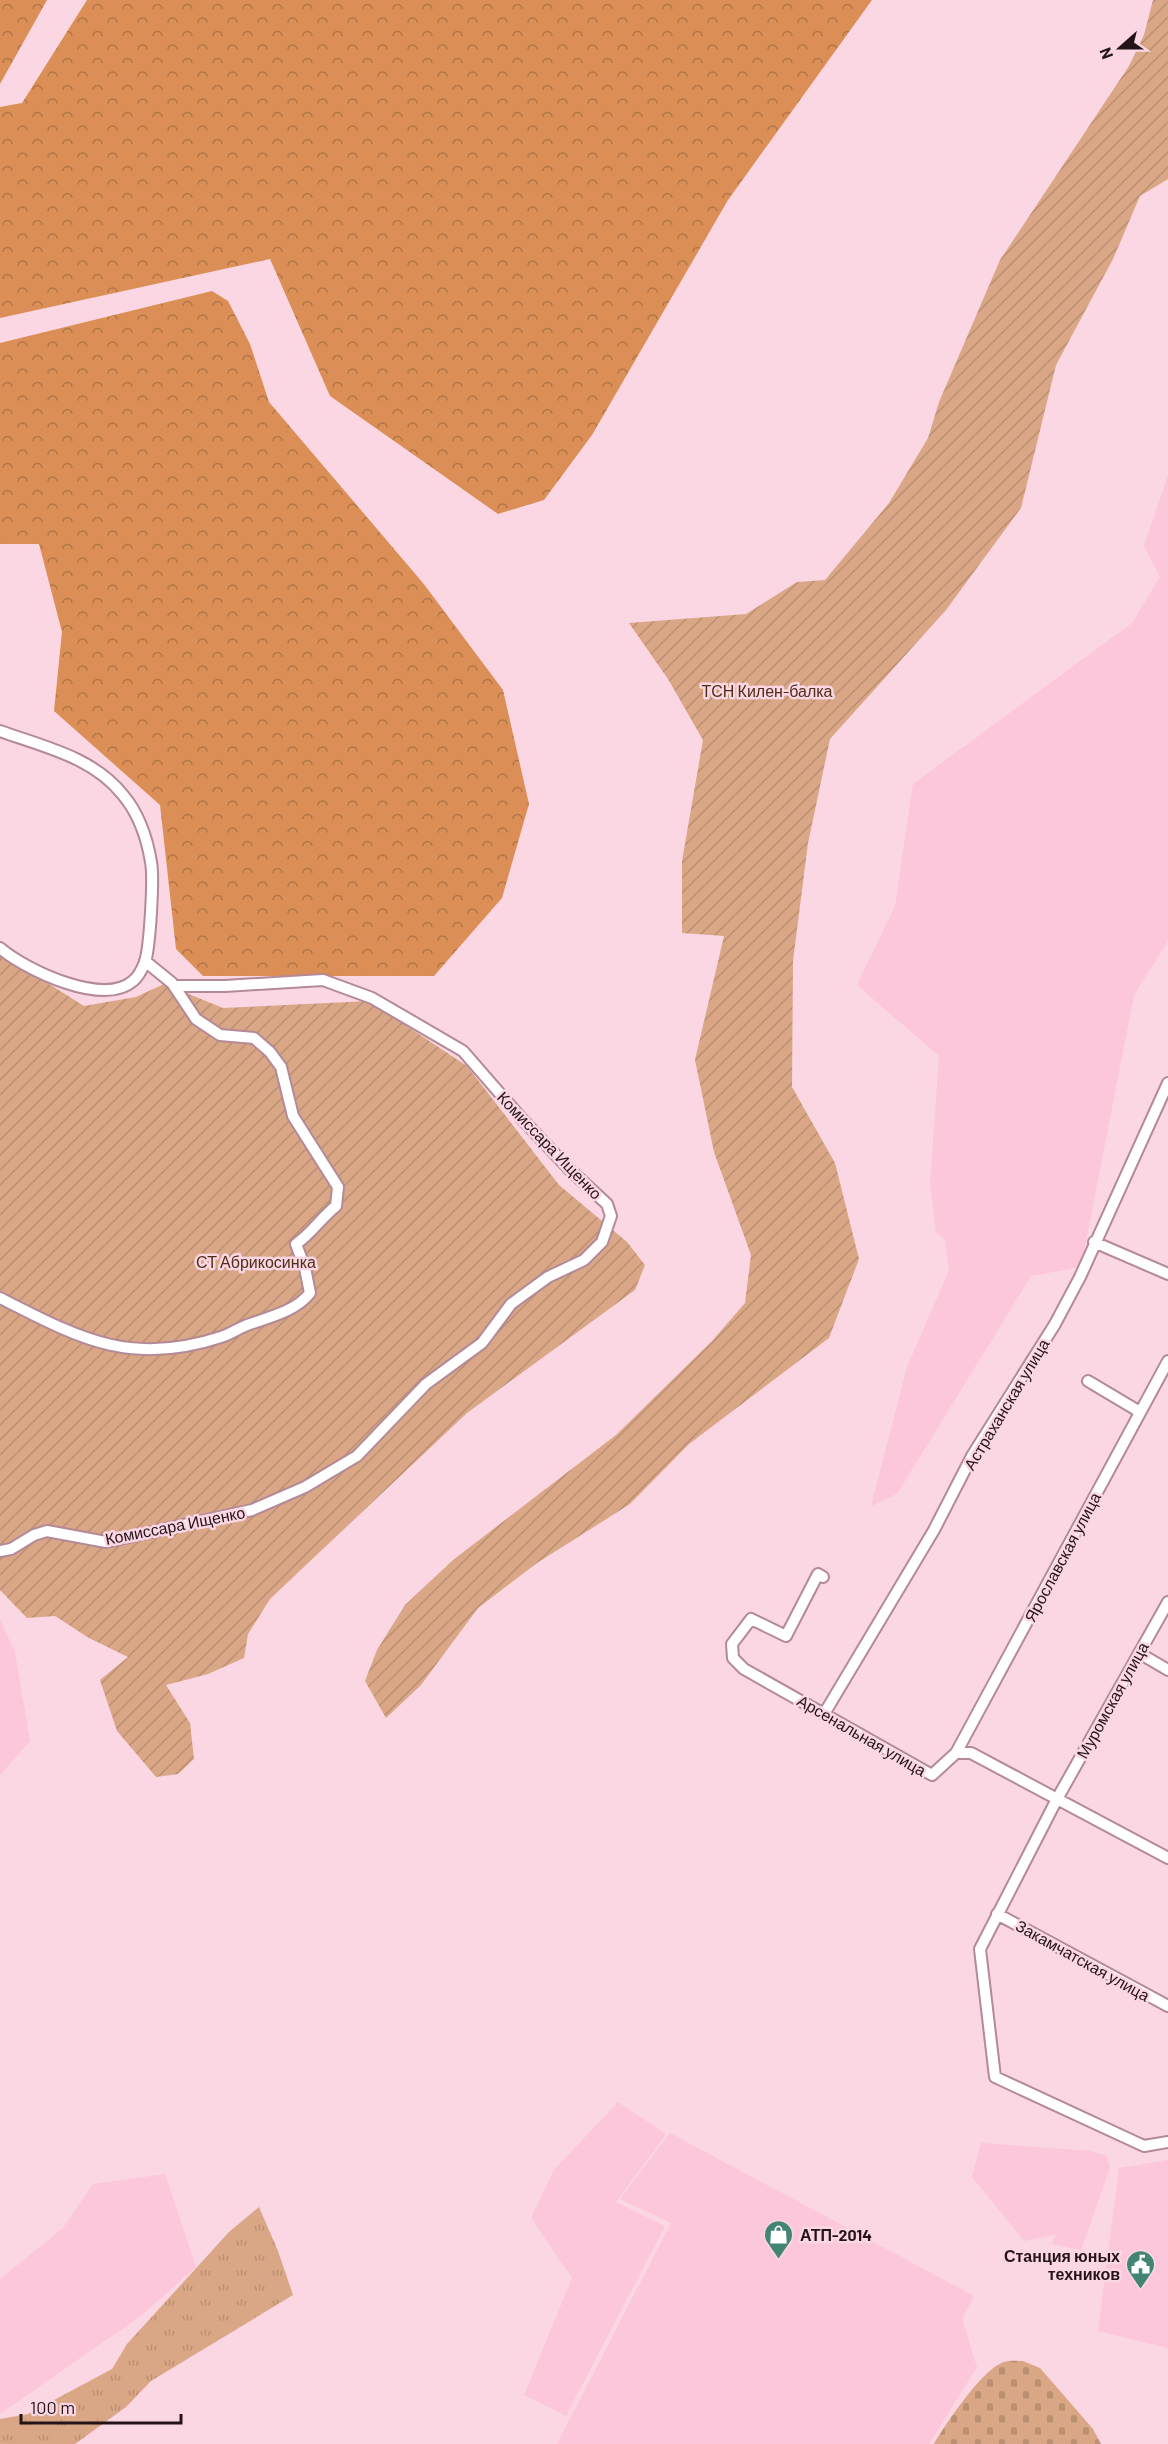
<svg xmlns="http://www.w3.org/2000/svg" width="1168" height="2444" font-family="Barlow,sans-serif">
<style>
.built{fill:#fcc7da}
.grass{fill:url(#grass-tufts)}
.forest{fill:url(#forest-crowns)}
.cemetery{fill:url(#cemetery-stones)}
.garden{fill:url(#garden-furrows)}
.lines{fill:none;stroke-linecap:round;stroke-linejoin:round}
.street-casing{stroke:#b48998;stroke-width:14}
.street{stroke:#fff;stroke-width:10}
.labels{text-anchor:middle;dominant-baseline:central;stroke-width:5;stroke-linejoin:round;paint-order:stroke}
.park-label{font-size:16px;fill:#4e2e17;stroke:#fbd6e3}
.street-label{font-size:16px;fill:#24141a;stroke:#fbd6e3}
.poi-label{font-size:16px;font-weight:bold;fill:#24141a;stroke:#fbd6e3;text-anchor:start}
</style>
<defs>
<pattern id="grass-tufts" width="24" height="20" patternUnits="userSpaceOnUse" patternTransform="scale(1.5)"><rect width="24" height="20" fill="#d9a785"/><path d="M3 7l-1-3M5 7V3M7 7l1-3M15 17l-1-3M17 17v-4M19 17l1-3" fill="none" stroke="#ba8f72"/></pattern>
<pattern id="forest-crowns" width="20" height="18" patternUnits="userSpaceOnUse" patternTransform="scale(1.5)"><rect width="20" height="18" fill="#db8f56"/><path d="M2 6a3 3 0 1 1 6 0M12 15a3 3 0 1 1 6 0" fill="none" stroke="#b17446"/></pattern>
<pattern id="cemetery-stones" width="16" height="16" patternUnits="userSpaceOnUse" patternTransform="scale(1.5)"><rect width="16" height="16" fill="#d9a785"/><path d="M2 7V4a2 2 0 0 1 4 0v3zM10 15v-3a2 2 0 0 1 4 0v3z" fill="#ba8f72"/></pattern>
<pattern id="garden-furrows" width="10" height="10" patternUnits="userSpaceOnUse" patternTransform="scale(1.5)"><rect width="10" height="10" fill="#d9a785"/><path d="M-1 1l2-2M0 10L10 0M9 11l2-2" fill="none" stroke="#ba8f72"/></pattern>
</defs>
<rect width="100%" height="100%" fill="#fbd6e3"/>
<path class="built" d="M 1168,475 L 1168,941 L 1134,995 L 1081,1267 L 1031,1276 L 897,1494 L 871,1506 L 907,1367 L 949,1270 L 945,1240 L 936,1232 L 930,1183 L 939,1056 L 857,985 L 895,906 L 913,784 L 1132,623 L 1160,577 L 1144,546 Z
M 0,1620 L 15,1652 L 30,1741 L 0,1775 Z
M 618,2102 L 666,2134 L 616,2202 L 665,2226 L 566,2416 L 524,2395 L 572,2278 L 531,2218 L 554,2170 Z
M 670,2133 L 974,2296 L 962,2319 L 977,2367 L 929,2444 L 557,2444 L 671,2223 L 620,2199 Z
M 981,2143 L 1091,2151 L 1107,2156 L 1110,2168 L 1081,2250 L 1052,2244 L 1055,2235 L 1024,2241 L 972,2177 Z
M 1168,2160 L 1168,2348 L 1098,2331 L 1119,2168 Z
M 165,2174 L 196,2267 L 142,2315 L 0,2414 L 0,2279 L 63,2228 L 93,2184 Z"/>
<path class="grass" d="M 259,2207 L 278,2251 L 293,2295 L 151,2381 L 126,2407 L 75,2444 L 0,2444 L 0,2419 L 28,2414 L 112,2369 L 127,2344 L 229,2232 Z"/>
<path class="forest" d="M 0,0 L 47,0 L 0,84 Z
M 87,0 L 872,0 L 728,200 L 592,435 L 544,500 L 498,514 L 330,396 L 270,259 L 0,318 L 0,107 L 22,103 Z
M 212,291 L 228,301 L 250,344 L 269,402 L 423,583 L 503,690 L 529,804 L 502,898 L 434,976 L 203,976 L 176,949 L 160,805 L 54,711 L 62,632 L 39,544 L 0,544 L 0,343 Z"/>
<path class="cemetery" d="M 1023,2361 L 1040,2368 L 1093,2429 L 1101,2444 L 934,2444 C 945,2425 983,2368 1004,2362 C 1009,2360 1017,2361 1023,2361 Z"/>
<path class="garden" d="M 1153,0 L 1168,0 L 1168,179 L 1140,196 L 1113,259 L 1056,365 L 1021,508 L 946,610 L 830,739 L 808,843 L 793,961 L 792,1087 L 835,1163 L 859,1259 L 829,1338 L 689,1444 L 630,1504 L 537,1563 L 478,1608 L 421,1685 L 386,1718 L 365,1681 L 377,1650 L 405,1605 L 453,1560 L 616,1435 L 712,1341 L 745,1303 L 751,1255 L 714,1152 L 695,1060 L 724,936 L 682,933 L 682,861 L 703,740 L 668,679 L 629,623 L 746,614 L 797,582 L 825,580 L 889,503 L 928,438 L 939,402 L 1000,260 L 1129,66 L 1144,35 Z
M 0,953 L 84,1006 L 136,997 L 164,984 L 223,1008 L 369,1001 L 467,1066 L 559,1185 L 627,1242 L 645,1265 L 635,1290 L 467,1413 L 270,1599 L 248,1634 L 244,1658 L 208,1674 L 166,1685 L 190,1723 L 194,1759 L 178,1774 L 156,1777 L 117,1731 L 100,1680 L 128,1657 L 89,1638 L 55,1616 L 27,1618 L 0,1590 Z"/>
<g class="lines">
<defs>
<path id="street" d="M 0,731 C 44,747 93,757 123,795 C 139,814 147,838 151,862 C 154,878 150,946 145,962 C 143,967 138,977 133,981 C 103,1007 26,970 0,948
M 1094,1242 L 1168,1274
M 0,1298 C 79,1338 130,1367 221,1337 C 231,1334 240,1327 250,1324 C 270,1317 296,1311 310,1293 L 305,1268 L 296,1244 C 312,1233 321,1218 336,1206 L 338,1187 L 293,1116 L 281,1067 L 270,1052 L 254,1038 L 220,1035 L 196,1019 L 172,983 L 145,961
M 1088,1381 L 1140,1412
M 0,1551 L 11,1549 L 34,1535 L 47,1531 L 106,1542 L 252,1510 L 305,1487 L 357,1456 L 426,1384 L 482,1343 L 511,1304 L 548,1277 L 584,1260 L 602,1242 L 611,1216 L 607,1204 L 569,1169 L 522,1119 L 463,1051 L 372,998 L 323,980 L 225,986 L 174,986
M 823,1577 L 818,1574 L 786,1636 L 751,1619 L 732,1644 L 733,1658 L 744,1669 L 932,1775 L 956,1753 L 971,1753 L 1168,1858
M 1168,1602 L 1057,1799 L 980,1949 L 995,2077 L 1144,2146 L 1168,2142
M 1139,1653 L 1168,1670
M 824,1714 L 934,1530 L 972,1456 L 1055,1324 L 1080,1277 L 1168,1083
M 956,1753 L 1168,1361
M 997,1914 L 1168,2006"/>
</defs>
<use href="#street" class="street-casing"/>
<use href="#street" class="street"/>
</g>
<defs>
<symbol id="shop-pin" viewBox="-11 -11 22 30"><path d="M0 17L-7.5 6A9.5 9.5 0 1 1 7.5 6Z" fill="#438575" stroke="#fbd6e3"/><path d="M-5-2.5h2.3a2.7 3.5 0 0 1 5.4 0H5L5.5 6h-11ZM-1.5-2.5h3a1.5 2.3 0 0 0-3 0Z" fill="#fff"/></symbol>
<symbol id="civic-pin" viewBox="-11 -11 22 30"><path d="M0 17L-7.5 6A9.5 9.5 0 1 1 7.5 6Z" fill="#438575" stroke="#fbd6e3"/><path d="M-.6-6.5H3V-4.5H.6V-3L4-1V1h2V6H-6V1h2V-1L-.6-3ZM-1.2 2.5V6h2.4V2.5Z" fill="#fff"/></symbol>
</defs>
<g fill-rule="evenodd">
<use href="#shop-pin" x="762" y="2218" width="33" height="45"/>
<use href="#civic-pin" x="1124" y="2248" width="33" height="45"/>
</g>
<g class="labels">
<g class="park-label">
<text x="767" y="690">ТСН Килен-балка</text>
<text x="256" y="1261">СТ Абрикосинка</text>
</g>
<g class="street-label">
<text transform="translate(550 1145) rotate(46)">Комиссара Ищенко</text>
<text transform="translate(1006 1404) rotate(-59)">Астраханская улица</text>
<text transform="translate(175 1525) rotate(-11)">Комиссара Ищенко</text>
<text transform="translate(1062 1557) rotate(-62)">Ярославская улица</text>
<text transform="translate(1112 1700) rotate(-61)">Муромская улица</text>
<text transform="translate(862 1735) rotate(30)">Арсенальная улица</text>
<text transform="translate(1083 1960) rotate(29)">Закамчатская улица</text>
</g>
<g class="poi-label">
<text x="800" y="2234">АТП-2014</text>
<text x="1120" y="2255" text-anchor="end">Станция юных<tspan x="1120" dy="18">техников</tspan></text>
</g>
</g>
<g transform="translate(1120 48) rotate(249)" stroke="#fbd6e3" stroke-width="4.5" paint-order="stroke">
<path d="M0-4.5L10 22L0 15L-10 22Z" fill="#24141a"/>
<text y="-9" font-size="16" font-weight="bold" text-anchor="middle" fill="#24141a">N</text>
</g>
<path d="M21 2414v9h160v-9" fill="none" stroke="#24141a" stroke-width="3"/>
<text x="30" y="2414" font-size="18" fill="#24141a" stroke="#fbd6e3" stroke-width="4.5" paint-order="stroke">100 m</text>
</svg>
